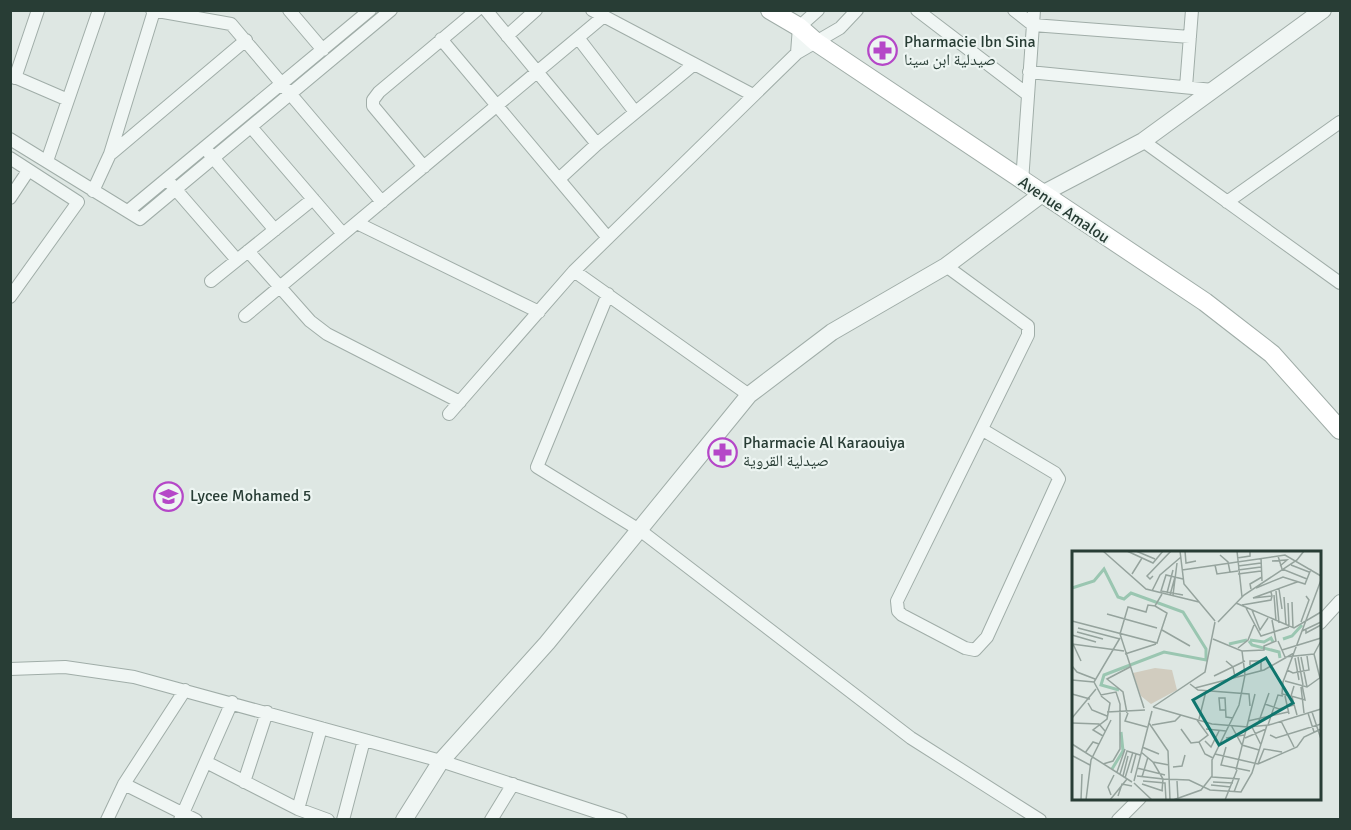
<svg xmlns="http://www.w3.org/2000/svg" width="1351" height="830" font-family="Signika,'Noto Naskh Arabic',sans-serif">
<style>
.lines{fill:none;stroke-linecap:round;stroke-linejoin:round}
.minor-casing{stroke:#a0ada8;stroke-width:14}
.tertiary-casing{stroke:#a0ada8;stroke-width:18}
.secondary-casing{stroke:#a0ada8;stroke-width:20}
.minor{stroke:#f0f6f4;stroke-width:12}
.tertiary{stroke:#f0f6f4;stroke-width:16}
.secondary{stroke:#fff;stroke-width:18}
.labels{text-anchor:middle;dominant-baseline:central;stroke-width:4.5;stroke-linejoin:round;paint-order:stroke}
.poi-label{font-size:16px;fill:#283d35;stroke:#edf5f2;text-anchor:start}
.street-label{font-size:16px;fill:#283d35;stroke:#edf5f2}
.inset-river{fill:none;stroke:#9ac6b1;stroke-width:3}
.inset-road{fill:none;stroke:#95a39d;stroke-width:1.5}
.view{fill:#0f766e;fill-opacity:0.15;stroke:#0f766e;stroke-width:3}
.inset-edge{fill:none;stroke:#283d35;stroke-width:3}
</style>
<rect width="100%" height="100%" fill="#dee7e3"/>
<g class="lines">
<defs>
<path id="minor" d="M 152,10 L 231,24 L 382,202
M 289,10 L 323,50
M 486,10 L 597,144
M 592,10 L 753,95
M 917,10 L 1027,94
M 1014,10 L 1033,25 L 1190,37
M 507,36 L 536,10
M 441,39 L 608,238
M 579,39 L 635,112
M 797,53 L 799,27 L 818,10
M 1029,72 L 1213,90
M 10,75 L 68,100
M 15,78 L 38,10
M 1186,87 L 1192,10
M 251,127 L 343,234
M 10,139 L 140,219 L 391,10
M 1143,141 L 1340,283
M 112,153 L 246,40
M 209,153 L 275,230
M 10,158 L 78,202 L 10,297
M 47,161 L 99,10
M 424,167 L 373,106 L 373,100 L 379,92 L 477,10
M 559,179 L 597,144 L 694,64
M 1022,182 L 1034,10
M 171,184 L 237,260
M 93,191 L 110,154 L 154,11
M 10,198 L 28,171
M 1227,202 L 1340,122
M 128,211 L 370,10
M 357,223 L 539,312
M 248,251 L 310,321 L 327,334 L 460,402
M 946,266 L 1028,326 L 1028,335 L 897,601 L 898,611 L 902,615 L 965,648 L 975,650 L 987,637 L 1059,479 L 1055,473 L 983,430
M 574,271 L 749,395
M 211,281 L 313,199
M 608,294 L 537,467 L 641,531 L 911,738 L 1040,820
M 245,316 L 604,16
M 449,414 L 574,271 L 797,53 L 840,28 L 857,10
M 1320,623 L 1340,601
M 10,669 L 65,667 L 134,677 L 441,761 L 621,820
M 206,762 L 298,809 L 328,820
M 244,782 L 267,712
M 124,784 L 196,820
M 298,809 L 321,728
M 107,820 L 124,784 L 185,690
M 180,820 L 232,702
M 343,820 L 364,740
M 491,820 L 513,784
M 1118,820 L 1140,798"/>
<path id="tertiary" d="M 404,820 L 441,761 L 547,643 L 749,395 L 832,332 L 946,266 L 1042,194 L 1143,141 L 1323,10"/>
<path id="secondary" d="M 770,10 L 799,27 L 816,42 L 1205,302 L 1272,354 L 1340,430"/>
</defs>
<use href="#minor" class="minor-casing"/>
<use href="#tertiary" class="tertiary-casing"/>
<use href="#secondary" class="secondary-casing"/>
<use href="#minor" class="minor"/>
<use href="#tertiary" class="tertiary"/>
<use href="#secondary" class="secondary"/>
</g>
<defs>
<symbol id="pharmacy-ring" viewBox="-11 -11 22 22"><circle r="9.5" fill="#edf5f2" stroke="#b547c8" stroke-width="1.5"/><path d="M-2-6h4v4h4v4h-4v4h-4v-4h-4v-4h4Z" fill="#b547c8"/></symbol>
<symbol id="university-ring" viewBox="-11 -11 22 22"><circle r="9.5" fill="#edf5f2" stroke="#b547c8" stroke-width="1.5"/><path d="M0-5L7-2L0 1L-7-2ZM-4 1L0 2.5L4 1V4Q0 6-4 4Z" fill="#b547c8"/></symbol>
</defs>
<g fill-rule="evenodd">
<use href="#pharmacy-ring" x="866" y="34" width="33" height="33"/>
<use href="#pharmacy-ring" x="706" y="436" width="33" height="33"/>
<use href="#university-ring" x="152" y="480" width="33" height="33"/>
</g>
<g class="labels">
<g class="poi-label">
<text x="904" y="42">Pharmacie Ibn Sina<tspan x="904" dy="18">صيدلية ابن سينا</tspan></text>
<text x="743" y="443">Pharmacie Al Karaouiya<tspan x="743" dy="18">صيدلية القروية</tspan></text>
<text x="190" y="496">Lycee Mohamed 5</text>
</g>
<g class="street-label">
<text transform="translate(1064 210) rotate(34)">Avenue Amalou</text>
</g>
</g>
<g transform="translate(1072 551)">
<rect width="249" height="249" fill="#dee7e3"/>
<path d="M 83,117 L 100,119 L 105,139 L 79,153 L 69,145 L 61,122 Z" fill="#d1ccbf"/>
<path class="inset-river" d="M 0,37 L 22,30 L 32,18 L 46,46 L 52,48 L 59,42 L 111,61 L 134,98 L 134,109 L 92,101 L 32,124 L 29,134 L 47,139M 211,88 L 220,85 L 230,74M 178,89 L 192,91 L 199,87 L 201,91M 177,90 L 180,94 L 207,101 L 208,107M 157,93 L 175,89M 40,218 L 51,200 L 49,181"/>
<path class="inset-road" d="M 31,0 L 74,38 L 127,51M 55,0 L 81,12 L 91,0M 64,0 L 83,8M 108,0 L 112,33 L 143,70M 113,0 L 114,12 L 124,10M 165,0 L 170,46M 148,4 L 156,11 L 158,21M 206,5 L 210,18 L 235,28M 165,7 L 178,5 L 178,0M 189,7 L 190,30M 200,10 L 215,9 L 208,15M 143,14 L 145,23 L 166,20M 219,14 L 237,21M 166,15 L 189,12M 110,19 L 213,4 L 249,25M 166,19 L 189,16M 60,23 L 70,7M 166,23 L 189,20M 81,25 L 78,28 L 75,25 L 99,0M 184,37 L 211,26 L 233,33 L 239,18M 179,38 L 178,33 L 190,26M 207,38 L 210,58M 80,40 L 88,24 L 109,6M 204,40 L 207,72M 199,41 L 200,45 L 181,47 L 225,31M 95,42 L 101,19M 98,44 L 103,26M 101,44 L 105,12M 111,44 L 89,40 L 94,24 L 111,28M 202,44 L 204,70M 212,46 L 214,74M 220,51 L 221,77M 164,52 L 222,77 L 249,61M 216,52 L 217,75M 170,54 L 199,49 L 200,45M 174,57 L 189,85 L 217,76M 180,59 L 188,79 L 196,67M 35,63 L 85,77M 0,70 L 85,92 L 95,62 L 83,55M 146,71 L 172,44 L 225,9 L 232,0M 229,71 L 237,49 L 234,45M 6,77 L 48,88M 90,79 L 118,95M 234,79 L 234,82 L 249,74M 230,80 L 249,71M 5,81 L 31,88M 0,84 L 24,91M 206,90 L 213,106 L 242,103M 0,93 L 52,100M 1,93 L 9,110M 166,97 L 176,89 L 182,74M 210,99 L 249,87M 170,100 L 192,99 L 192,95 L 204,90 L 200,69M 53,103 L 84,93M 226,106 L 231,134M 229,106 L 235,136M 223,107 L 227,129M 154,110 L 161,116 L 163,126M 178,114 L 178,110 L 189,110 L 189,120M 0,115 L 5,121 L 23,128M 215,119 L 221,122 L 237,119 L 235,105M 142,125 L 173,110M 248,127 L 242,103 L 249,90M 0,129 L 22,131M 213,130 L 235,136 L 249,126M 118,133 L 126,139 L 177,143 L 178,155M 222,135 L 219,145 L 233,149 L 230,134M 229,136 L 232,162M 123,137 L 192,119 L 222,102M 0,143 L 18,148M 29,145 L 38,152 L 35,168 L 21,179 L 31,185M 213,145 L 217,163M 218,145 L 210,143 L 211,131 L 249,29M 220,146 L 225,164M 16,152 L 20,159 L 35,165M 193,153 L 207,158 L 222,154M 81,156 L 140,173 L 176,176 L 197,174 L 249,158M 81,156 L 133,121 L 143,71M 72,157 L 48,83 L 56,56 L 74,61 L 76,54 L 83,55 L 90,43M 153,159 L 148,159 L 147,147 L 153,147 L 154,166 L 161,167M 35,161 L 73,159M 240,161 L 249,188M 55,162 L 51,141 L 35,128 L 58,116M 56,162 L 53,170 L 75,176M 236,162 L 242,181M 0,167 L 24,138M 127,168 L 134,140M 125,169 L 136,184 L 127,191 L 133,203 L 141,207M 176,170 L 216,161M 187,170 L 197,142M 209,170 L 222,196M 0,172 L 27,173 L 33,180M 77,172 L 96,200 L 98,249M 80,174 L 103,170 L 109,164M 159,174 L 170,194 L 187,199M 196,174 L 206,144 L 211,145M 180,176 L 189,194M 109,178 L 119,192 L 127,191M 134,178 L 154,180M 198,184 L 204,187 L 249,173M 154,187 L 172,184M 173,187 L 194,178M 133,190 L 139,196 L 147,180M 0,193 L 60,231M 70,196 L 87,203M 154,196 L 149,214 L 178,220M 69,201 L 81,211 L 97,214M 13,202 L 21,191 L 27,193M 143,203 L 186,213 L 225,196 L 232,186 L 249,178M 1,205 L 18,214M 81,211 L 91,228 L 117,229 L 138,239 L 169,241 L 180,222 L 195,174M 31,213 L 41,210 L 48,198 L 48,153 L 44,141 L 29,144 L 22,131 L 48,87M 186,213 L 192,198 L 210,201M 101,216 L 110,215 L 113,204M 65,217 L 93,224M 164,219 L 183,143M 45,221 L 53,198M 59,222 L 64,203M 48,223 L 55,200 L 68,204M 51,225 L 56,205M 65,225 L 91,228 L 90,240M 70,226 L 76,206M 140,226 L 167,228 L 162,241M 53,227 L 61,201M 62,230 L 80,160M 71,230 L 93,232 L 94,249M 105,230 L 106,248M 141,231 L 161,232M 62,232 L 80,249M 70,233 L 91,240M 139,234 L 159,236M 39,244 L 36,236 L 42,224M 46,245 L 50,233 L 60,235M 9,249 L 10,223M 14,249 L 19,209 L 39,169M 38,249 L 55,228M 101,249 L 129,239 L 140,225 L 140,209 L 167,154 L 173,124 L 170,100 L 141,88M 153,249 L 165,219"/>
<path class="view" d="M 194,107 L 221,152 L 147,194 L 121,149 Z"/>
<rect width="249" height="249" class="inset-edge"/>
</g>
<rect width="1351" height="830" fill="none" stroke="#283d35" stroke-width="24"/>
</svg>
